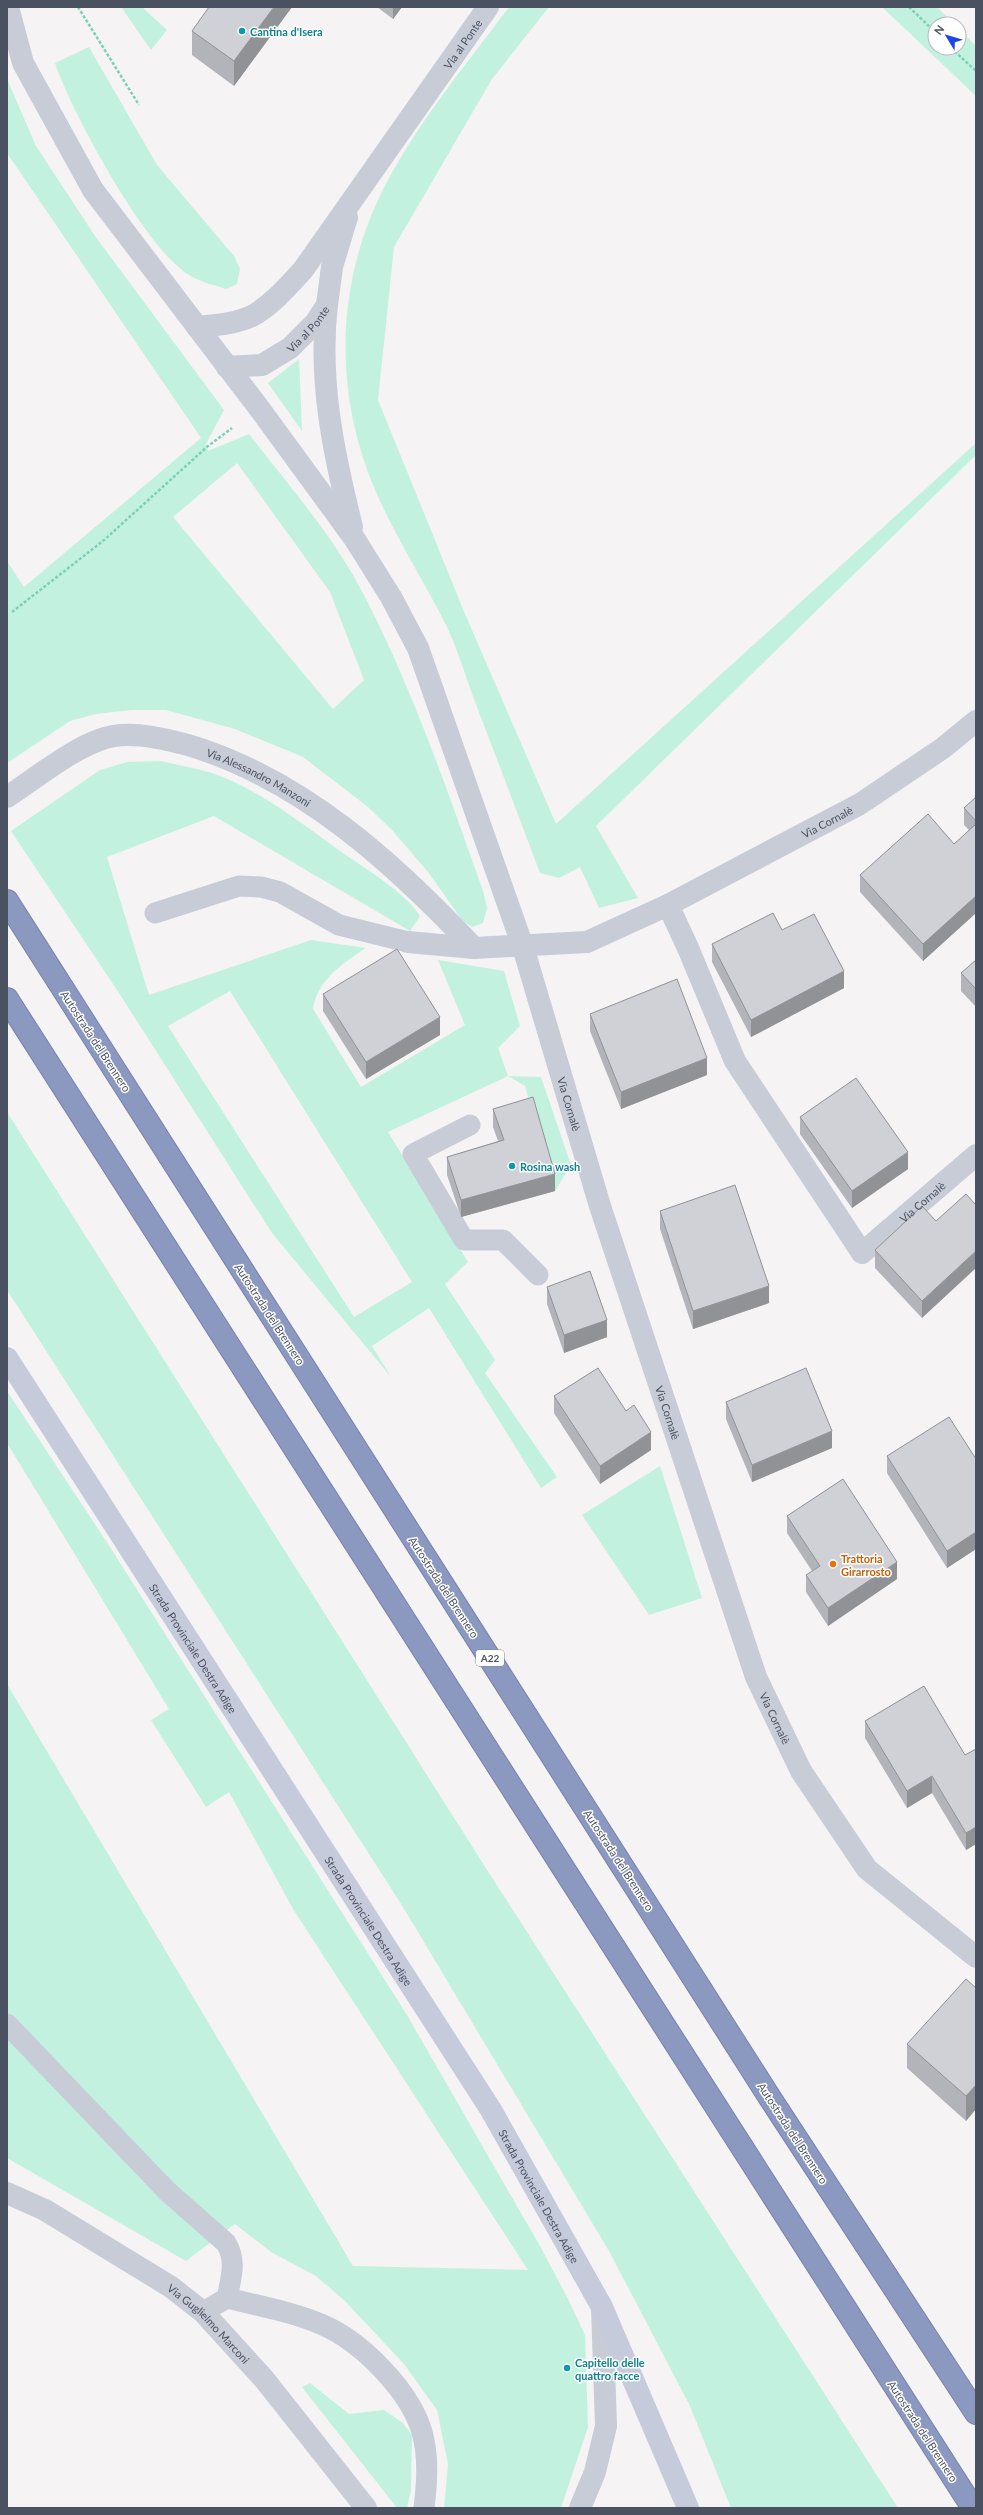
<svg xmlns="http://www.w3.org/2000/svg" width="983" height="2515" font-family="Lato,sans-serif">
<style>
.green{fill:#c3f1df;fill-rule:evenodd}
.lines{fill:none;stroke-linecap:round;stroke-linejoin:round}
.motorway-casing{stroke:#7684ad;stroke-width:24}
.path{stroke:#7ad0b8;stroke-width:2.5;stroke-dasharray:3 2;stroke-linecap:butt}
.service{stroke:#c7ccd7;stroke-width:21}
.pedestrian{stroke:#c7ccd7;stroke-width:22}
.minor{stroke:#c7ccd7;stroke-width:22}
.tertiary{stroke:#c7ccd7;stroke-width:22}
.secondary{stroke:#c6cbdb;stroke-width:22}
.motorway{stroke:#8b99c1;stroke-width:22}
.wall{fill:#b2b4b9}
.shaded-wall{fill:#919296}
.building{fill:#cfd1d7;stroke:#919296}
.culture-dot{fill:#0f9aa8;stroke:#fff;stroke-width:1.5}
.food-dot{fill:#e8710a;stroke:#fff;stroke-width:1.5}
.labels{text-anchor:middle;dominant-baseline:central;stroke-width:3;stroke-linejoin:round;paint-order:stroke}
.shield{fill:#fff;stroke:#808590;stroke-width:1}
.shield-label{font-size:10px;font-weight:bold;fill:#4a5161}
.culture-label{font-size:11px;font-weight:bold;fill:#0d838f;stroke:#fff;text-anchor:start}
.street-label{font-size:11px;fill:#4a5161;stroke:#fff}
.food-label{font-size:11px;font-weight:bold;fill:#c56008;stroke:#fff;text-anchor:start}
</style>
<rect width="100%" height="100%" fill="#f5f3f3"/>
<path class="green" d="M 121,7 L 142,7 L 167,30 L 151,50 Z
M 509,7 L 549,7 L 492,79 L 394,247 L 378,400 L 465,614 L 556,824 L 976,443 L 976,455 L 596,826 L 638,898 L 599,908 L 580,867 L 559,878 L 540,873 C 519,817 498,762 477,707 C 467,681 459,653 447,627 C 424,581 396,538 376,492 C 335,398 335,293 378,200 C 411,130 463,69 509,7 Z
M 882,7 L 937,7 L 954,24 L 935,24 L 935,48 L 959,48 L 959,29 L 976,46 L 976,96 Z
M 89,47 L 157,165 L 234,256 L 240,269 L 237,284 L 226,289 C 214,285 200,282 189,275 C 145,248 72,113 55,63 Z
M 7,79 L 36,146 L 95,236 L 224,410 L 206,444 L 208,451 L 249,434 C 290,487 336,539 366,599 C 414,693 448,792 483,891 L 487,908 L 483,923 L 472,927 L 462,920 L 428,872 L 392,830 L 368,807 L 303,757 L 235,729 L 166,710 L 132,710 L 96,714 L 70,721 L 7,763 L 7,561 L 24,587 L 201,438 L 7,153 ZM 237,463 L 330,592 L 364,680 L 333,709 L 173,517 Z
M 299,359 L 302,431 L 268,383 Z
M 160,761 C 182,766 204,769 225,778 C 268,796 305,826 343,853 C 367,870 405,892 420,916 L 410,931 L 214,816 L 107,857 L 149,995 L 311,940 L 366,948 C 343,963 317,980 313,1009 L 361,1087 L 465,1025 L 438,960 L 504,971 L 520,1026 L 498,1048 L 508,1076 L 541,1077 L 571,1165 L 555,1191 L 525,1086 L 508,1076 L 388,1132 L 468,1262 L 445,1284 L 495,1360 L 485,1373 L 557,1477 L 541,1488 L 429,1308 L 372,1346 L 391,1377 L 272,1233 L 121,996 L 11,831 L 100,770 L 127,762 ZM 230,991 L 412,1282 L 354,1317 L 168,1026 Z
M 7,1112 L 489,1873 L 898,2508 L 731,2508 L 689,2404 L 609,2251 L 403,1907 L 7,1290 Z
M 7,1391 L 108,1544 L 407,2015 L 540,2246 L 568,2299 L 585,2335 L 588,2427 L 561,2508 L 444,2508 L 448,2464 L 437,2410 L 404,2364 L 345,2301 L 316,2276 L 271,2252 L 235,2224 L 186,2261 L 7,2158 L 7,1684 L 353,2266 L 528,2270 L 293,1909 L 229,1792 L 206,1807 L 151,1720 L 169,1709 L 7,1443 Z
M 660,1466 L 702,1598 L 649,1615 L 582,1515 Z
M 310,2383 L 349,2414 L 384,2410 L 403,2423 L 412,2435 L 411,2490 L 407,2508 L 397,2508 L 302,2387 Z"/>
<g class="lines">
<defs>
<path id="motorway" d="M 7,901 L 770,2098 L 976,2413
M 7,999 L 973,2508"/>
</defs>
<use href="#motorway" class="motorway-casing"/>
<path class="path" d="M 78,7 L 139,105
M 909,7 L 935,32
M 951,48 L 976,71
M 12,612 L 103,541 L 208,446 L 232,428"/>
<path class="service" d="M 155,913 L 239,886 L 261,887 L 280,892 L 339,925 L 408,942
M 470,1125 L 413,1154 L 464,1240 L 503,1240 L 538,1275
M 7,2024 L 167,2191 L 226,2243 C 237,2261 231,2278 227,2298
M 203,2312 L 227,2298 C 259,2306 293,2312 323,2325 C 362,2342 410,2391 422,2432 C 429,2457 427,2483 424,2508"/>
<path class="pedestrian" id="s1" d="M 7,797 C 36,778 81,741 114,736 C 137,732 166,739 188,745 C 302,779 394,863 474,948"/>
<g class="minor">
<path id="s2" d="M 197,327 C 215,325 235,324 252,316 C 272,305 288,286 303,270 L 488,7"/>
<path id="s3" d="M 227,367 L 262,365 L 290,348 L 315,323 L 327,305 L 332,267 L 347,217"/>
<path id="s4" d="M 668,905 L 688,948 L 735,1061 L 862,1253 L 976,1155"/>
<path id="s5" d="M 408,942 L 474,948 L 587,942 L 668,905 L 860,804 L 943,748 L 976,721"/>
<path id="s6" d="M 7,2193 L 45,2210 L 171,2287 L 203,2312 L 264,2379 L 366,2508"/>
</g>
<g class="tertiary">
<path id="s7" d="M 8,7 L 23,63 L 93,190 L 259,408 L 354,538 L 391,597 L 418,648 L 523,947 L 600,1206 L 756,1677 L 801,1771 L 867,1869 L 976,1957"/>
<path d="M 327,305 C 318,380 334,455 352,527"/>
<path d="M 580,2508 L 595,2472 L 606,2426 L 602,2308"/>
</g>
<path class="secondary" id="s8" d="M 7,1358 L 491,2110 L 602,2307 L 688,2508"/>
<use href="#motorway" class="motorway"/>
</g>
<path class="wall" d="M 292,7 L 234,86 L 192,55 L 192,31 Z
M 377,7 L 402,7 L 393,19 Z
M 976,797 L 976,913 L 923,961 L 860,892 L 860,875 L 954,844 L 969,830 L 964,825 L 964,808 Z
M 782,930 L 844,988 L 751,1037 L 712,962 L 712,944 Z
M 976,960 L 976,1007 L 961,991 L 961,973 Z
M 323,994 L 440,1035 L 366,1079 L 323,1011 Z
M 590,1014 L 707,1075 L 621,1109 L 590,1031 Z
M 493,1109 L 555,1191 L 461,1217 L 447,1175 L 447,1157 L 498,1141 L 493,1127 Z
M 800,1117 L 908,1169 L 852,1208 L 800,1134 Z
M 660,1211 L 769,1303 L 693,1329 L 660,1229 Z
M 936,1221 L 922,1318 L 875,1268 L 875,1250 Z
M 547,1287 L 607,1337 L 564,1353 L 547,1304 Z
M 554,1396 L 626,1411 L 651,1450 L 600,1484 L 554,1413 Z
M 726,1402 L 832,1448 L 752,1482 L 726,1419 Z
M 887,1456 L 976,1459 L 976,1549 L 947,1568 L 887,1473 Z
M 787,1516 L 897,1579 L 828,1626 L 806,1592 L 806,1575 L 812,1571 L 787,1533 Z
M 865,1721 L 965,1755 L 976,1749 L 976,1844 L 966,1850 L 932,1793 L 907,1808 L 865,1738 Z
M 976,1988 L 976,2109 L 966,2121 L 907,2068 L 907,2044 Z"/>
<path class="shaded-wall" d="M 274,7 L 292,7 L 234,86 L 234,61 Z
M 393,7 L 402,7 L 393,19 Z
M 976,896 L 976,913 L 923,961 L 923,944 Z
M 844,971 L 844,988 L 751,1037 L 751,1020 Z
M 440,1017 L 440,1035 L 366,1079 L 366,1062 Z
M 707,1058 L 707,1075 L 621,1109 L 621,1092 Z
M 908,1152 L 908,1169 L 852,1208 L 852,1191 Z
M 555,1174 L 555,1191 L 461,1217 L 461,1200 Z
M 976,1251 L 976,1268 L 922,1318 L 922,1301 Z
M 769,1286 L 769,1303 L 693,1329 L 693,1311 Z
M 607,1320 L 607,1337 L 564,1353 L 564,1335 Z
M 832,1431 L 832,1448 L 752,1482 L 752,1465 Z
M 651,1432 L 651,1450 L 600,1484 L 600,1466 Z
M 976,1532 L 976,1549 L 947,1568 L 947,1551 Z
M 897,1562 L 897,1579 L 828,1626 L 828,1608 Z
M 932,1776 L 932,1793 L 907,1808 L 907,1791 Z
M 976,1827 L 976,1844 L 966,1850 L 966,1833 Z
M 976,2085 L 976,2109 L 966,2121 L 966,2096 Z"/>
<path class="building" d="M 209,7 L 274,7 L 234,61 L 192,31 Z
M 976,797 L 976,821 L 964,808 Z
M 928,814 L 954,844 L 976,824 L 976,896 L 923,944 L 860,875 Z
M 773,913 L 782,930 L 814,914 L 844,971 L 751,1020 L 712,944 Z
M 397,949 L 440,1017 L 366,1062 L 323,994 Z
M 976,960 L 976,989 L 961,973 Z
M 677,979 L 707,1058 L 621,1092 L 590,1014 Z
M 856,1078 L 908,1152 L 852,1191 L 800,1117 Z
M 533,1097 L 555,1174 L 461,1200 L 447,1157 L 504,1140 L 493,1109 Z
M 735,1185 L 769,1286 L 693,1311 L 660,1211 Z
M 966,1194 L 976,1205 L 976,1251 L 922,1301 L 875,1250 L 922,1206 L 936,1221 Z
M 590,1271 L 607,1320 L 564,1335 L 547,1287 Z
M 598,1368 L 626,1411 L 634,1405 L 651,1432 L 600,1466 L 554,1396 Z
M 806,1368 L 832,1431 L 752,1465 L 726,1402 Z
M 949,1417 L 976,1459 L 976,1532 L 947,1551 L 887,1456 Z
M 843,1479 L 897,1562 L 828,1608 L 806,1575 L 820,1566 L 787,1516 Z
M 924,1686 L 965,1755 L 976,1749 L 976,1827 L 966,1833 L 932,1776 L 907,1791 L 865,1721 Z
M 966,1979 L 976,1988 L 976,2085 L 966,2096 L 907,2044 Z"/>
<g class="culture-dot">
<circle cx="242" cy="31" r="4"/>
<circle cx="512" cy="1166" r="4"/>
<circle cx="567" cy="2368" r="4"/>
</g>
<circle class="food-dot" cx="833" cy="1564" r="4"/>
<g class="labels">
<rect class="shield" x="476" y="1650" width="28" height="16" rx="3"/>
<g class="shield-label">
<text x="490" y="1658">A22</text>
</g>
<g class="culture-label">
<text x="250" y="31">Cantina d'Isera</text>
<text x="520" y="1166">Rosina wash</text>
<text x="575" y="2362">Capitello delle<tspan x="575" dy="13">quattro facce</tspan></text>
</g>
<g class="street-label">
<text stroke="none"><textPath href="#s2" startOffset="402">Via al Ponte</textPath></text>
<text stroke="none"><textPath href="#s3" startOffset="94">Via al Ponte</textPath></text>
<text stroke="none"><textPath href="#s1" startOffset="277">Via Alessandro Manzoni</textPath></text>
<text stroke="none"><textPath href="#s5" startOffset="448">Via Cornalè</textPath></text>
<text transform="translate(96 1041) rotate(57)">Autostrada del Brennero</text>
<text stroke="none"><textPath href="#s7" startOffset="1246">Via Cornalè</textPath></text>
<text stroke="none"><textPath href="#s4" startOffset="479">Via Cornalè</textPath></text>
<text transform="translate(270 1314) rotate(57)">Autostrada del Brennero</text>
<text stroke="none"><textPath href="#s7" startOffset="1570">Via Cornalè</textPath></text>
<text transform="translate(444 1587) rotate(57)">Autostrada del Brennero</text>
<text stroke="none"><textPath href="#s8" startOffset="345">Strada Provinciale Destra Adige</textPath></text>
<text stroke="none"><textPath href="#s7" startOffset="1894">Via Cornalè</textPath></text>
<text transform="translate(619 1860) rotate(57)">Autostrada del Brennero</text>
<text stroke="none"><textPath href="#s8" startOffset="669">Strada Provinciale Destra Adige</textPath></text>
<text transform="translate(793 2133) rotate(57)">Autostrada del Brennero</text>
<text stroke="none"><textPath href="#s8" startOffset="993">Strada Provinciale Destra Adige</textPath></text>
<text stroke="none"><textPath href="#s6" startOffset="242">Via Guglielmo Marconi</textPath></text>
<text transform="translate(923 2431) rotate(57)">Autostrada del Brennero</text>
</g>
<g class="food-label">
<text x="841" y="1558">Trattoria<tspan x="841" dy="13">Girarrosto</tspan></text>
</g>
</g>
<rect width="983" height="2515" fill="none" stroke="#4a5161" stroke-width="16"/>
<g transform="translate(947 36) rotate(308)"><circle r="19" fill="#ffffff" stroke="#b7b9c0"/>
<path d="M0-3L7 15L0 10L-7 15Z" fill="#1947e9"/>
<text y="-6" font-size="11" font-weight="bold" text-anchor="middle" fill="#4a5161">N</text>
</g>
</svg>
